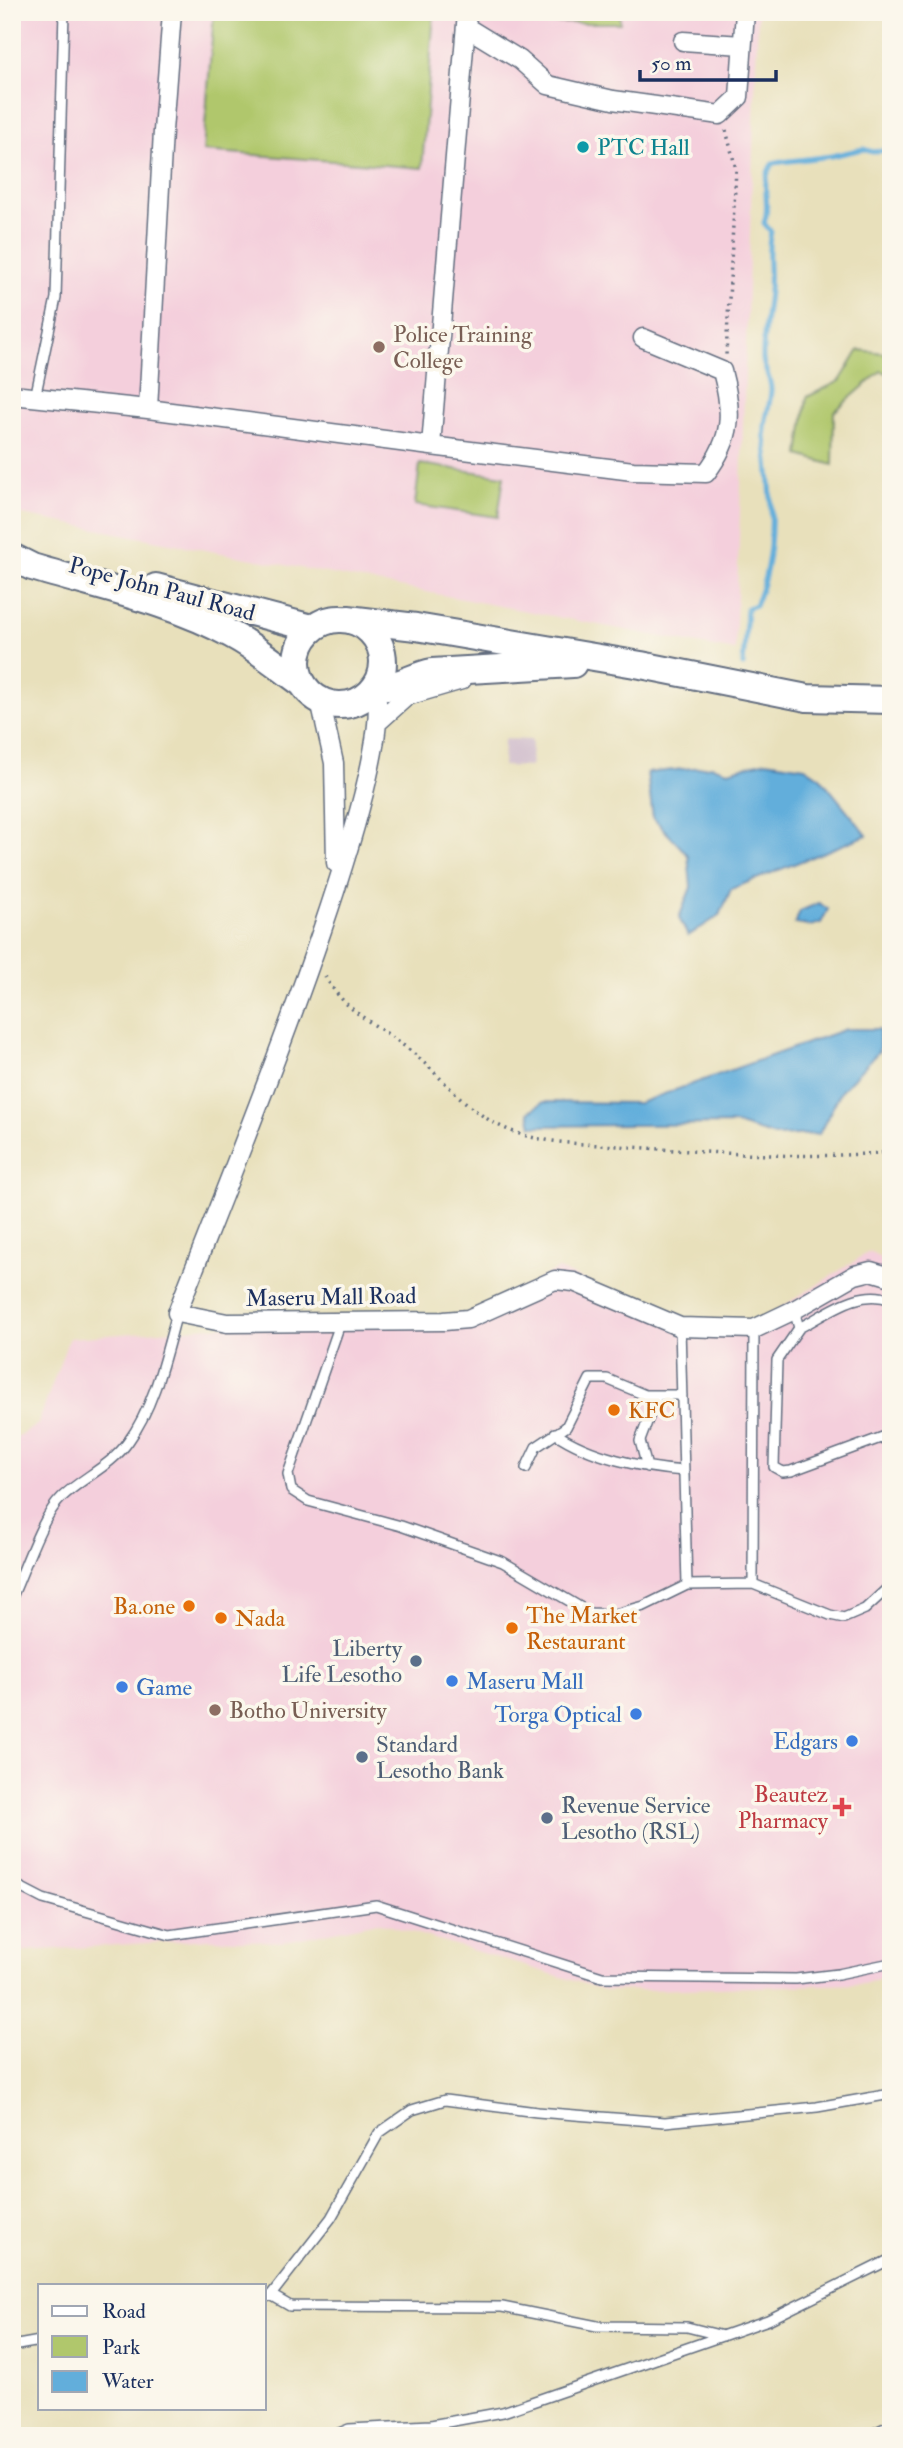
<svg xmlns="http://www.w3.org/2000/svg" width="903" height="2448" font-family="'IM FELL Double Pica',serif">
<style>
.built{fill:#f4cfdc}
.industrial{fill:#d0bdcc}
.green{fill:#b0c76c;stroke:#667b65;stroke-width:2}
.water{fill:#62aedb;stroke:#3e6e9c;stroke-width:2}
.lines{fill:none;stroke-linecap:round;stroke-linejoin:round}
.stream{stroke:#62aedb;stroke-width:5}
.service-casing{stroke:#636d7f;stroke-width:12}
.minor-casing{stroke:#636d7f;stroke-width:21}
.secondary-casing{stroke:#636d7f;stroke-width:30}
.path{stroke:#636d7f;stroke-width:3.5;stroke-dasharray:2 5;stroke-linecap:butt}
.service{stroke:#fff;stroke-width:9}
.minor{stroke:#fff;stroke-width:18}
.secondary{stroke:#fff;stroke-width:26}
.culture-dot{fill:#0f9aa8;stroke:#fbf7ec;stroke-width:2.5}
.education-dot{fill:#8d6e63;stroke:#fbf7ec;stroke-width:2.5}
.food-dot{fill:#e8710a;stroke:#fbf7ec;stroke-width:2.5}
.service-dot{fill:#5c6f8a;stroke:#fbf7ec;stroke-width:2.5}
.shop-dot{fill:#3f7fe0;stroke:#fbf7ec;stroke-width:2.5}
.health-dot{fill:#e0444e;stroke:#fbf7ec;stroke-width:2.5}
.labels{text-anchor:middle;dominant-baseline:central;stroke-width:7;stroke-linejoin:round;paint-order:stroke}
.culture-label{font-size:23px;fill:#0d838f;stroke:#fbf7ec;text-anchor:start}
.education-label{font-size:23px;fill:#785e54;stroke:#fbf7ec;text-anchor:start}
.street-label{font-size:23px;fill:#1b2f5e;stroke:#fbf7ec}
.food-label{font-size:23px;fill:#c56008;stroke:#fbf7ec;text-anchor:start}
.service-label{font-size:23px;fill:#4e5e75;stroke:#fbf7ec;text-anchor:start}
.shop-label{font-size:23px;fill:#366cbe;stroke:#fbf7ec;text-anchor:start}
.health-label{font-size:23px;fill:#be3a42;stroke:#fbf7ec;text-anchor:end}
</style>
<rect width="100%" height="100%" fill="#fbf7ec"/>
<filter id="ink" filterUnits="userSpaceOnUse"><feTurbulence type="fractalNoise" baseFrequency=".0143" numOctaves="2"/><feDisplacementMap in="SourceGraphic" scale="14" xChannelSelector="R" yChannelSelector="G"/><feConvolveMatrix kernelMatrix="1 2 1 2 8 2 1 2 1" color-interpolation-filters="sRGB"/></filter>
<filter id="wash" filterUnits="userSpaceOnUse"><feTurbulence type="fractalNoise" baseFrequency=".00686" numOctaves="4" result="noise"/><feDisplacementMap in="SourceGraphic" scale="28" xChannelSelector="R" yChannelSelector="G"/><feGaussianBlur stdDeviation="1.57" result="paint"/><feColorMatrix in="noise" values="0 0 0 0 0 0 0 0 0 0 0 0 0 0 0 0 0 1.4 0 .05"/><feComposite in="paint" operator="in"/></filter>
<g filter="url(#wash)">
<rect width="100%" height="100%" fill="#e8e0bb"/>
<path class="built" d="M 12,12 L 758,12 L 735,651 L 12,513 Z
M 869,1252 L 891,1263 L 891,1974 L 864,1984 L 608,1991 L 378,1922 L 282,1942 L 211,1939 L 12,1952 L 12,1441 L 38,1424 L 69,1338 L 368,1315 L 470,1316 L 558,1269 L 683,1323 L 753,1325 Z"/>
<path class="industrial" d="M 504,739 L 532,740 L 531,767 L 503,766 Z"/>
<path class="green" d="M 214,12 L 434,12 L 422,168 L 203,151 Z
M 527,12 L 620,12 L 620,23 L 527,23 Z
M 859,350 L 891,354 L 891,374 L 881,371 L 834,412 L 833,465 L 799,455 L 807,397 L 840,381 Z
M 420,464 L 504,476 L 498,517 L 415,505 Z"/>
<path class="water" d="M 766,761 L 805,767 L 820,777 L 867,835 L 731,889 L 720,915 L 688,936 L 679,918 L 691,887 L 688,855 L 653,818 L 647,773 L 712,766 L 728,771 Z
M 819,903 L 828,909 L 821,923 L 810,926 L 795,924 L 800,911 Z
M 846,1029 L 879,1029 L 879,1051 L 841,1091 L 819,1134 L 775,1136 L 735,1124 L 532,1126 L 529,1112 L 543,1102 L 639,1103 Z"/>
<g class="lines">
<path class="stream" d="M 743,665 L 747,608 L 755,605 C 778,557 772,488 765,438 C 763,421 770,408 771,391 C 772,380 764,370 763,360 C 762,337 767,314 769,291 C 771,271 766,252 771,232 L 764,223 C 772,202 758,184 773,163 L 831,156 L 863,149 L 873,152 L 891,149"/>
</g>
</g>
<g filter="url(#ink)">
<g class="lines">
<defs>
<path id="service" d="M 35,398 L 56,298 L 64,12
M 794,1310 L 799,1328 L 777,1360 L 774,1467 L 783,1472 L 791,1471 L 891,1434
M 341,1321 L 288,1474 L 291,1490 L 308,1501 L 401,1526 L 503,1562 L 590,1613 L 615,1614 L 644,1606 L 687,1585 L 753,1584 L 830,1615 L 844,1618 L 865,1609 L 891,1585
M 680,1327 L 687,1585
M 799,1328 C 827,1314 859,1287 891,1300
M 555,1433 C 590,1457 642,1468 684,1471
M 647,1467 L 640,1441 L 657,1396
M 526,1468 L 536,1447 L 566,1427 L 590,1379 L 607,1379 L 645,1395 L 682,1395
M 753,1584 L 754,1329
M 12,1597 C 25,1569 41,1517 62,1497 C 83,1477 111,1466 128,1442 C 155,1405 165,1356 177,1313
M 12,1883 L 43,1899 L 170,1935 L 376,1905 L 602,1977 L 796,1979 L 838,1974 L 891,1963
M 271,2295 L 290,2306 L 502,2307 L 597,2326 L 687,2327 L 723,2336
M 264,2298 L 271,2295 L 331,2218 L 379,2133 L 412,2110 L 445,2100 L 537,2112 L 665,2122 L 817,2107 L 891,2094
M 12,2346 L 40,2341
M 332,2436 L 349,2429 L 431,2425 L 503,2412 L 768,2320 L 891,2259
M 868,2436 L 891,2425"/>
<path id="minor" d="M 466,27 L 520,60 L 548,85 L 613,100 L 720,115 L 739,97 L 745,12
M 683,41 L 742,45
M 12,395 L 148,409 L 431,446 L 467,12
M 148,409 L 163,131 L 172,12
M 431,446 L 633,471 L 706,473 C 733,438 733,412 722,371 L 643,338
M 374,689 C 406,756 212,1220 177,1313 L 227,1323 L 444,1321 L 468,1319 L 555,1280 L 574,1282 L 680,1327 L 754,1329 L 794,1310 L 855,1275 L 871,1271 L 891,1277
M 320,700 L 334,763 L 336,863
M 378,722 L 407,696 L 462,680"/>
<path id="secondary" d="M 12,557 L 32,567 C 98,587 171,601 232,635 C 257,648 279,667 303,684
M 156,587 L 312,628
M297 662a43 43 0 1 1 86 0a43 43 0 1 1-86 0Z
M 348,619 L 416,627 L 641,665 L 807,698 L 891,700
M 376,687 C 394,690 414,675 432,672 L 573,664"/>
</defs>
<use href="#service" class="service-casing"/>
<use href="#minor" class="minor-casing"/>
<use href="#secondary" class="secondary-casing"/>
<path class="path" d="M 726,130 L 736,169 L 726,355
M 325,976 C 345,1012 372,1021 403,1045 C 436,1069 459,1104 496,1124 C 537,1146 586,1143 631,1147 C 718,1153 804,1160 891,1152"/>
<use href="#service" class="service"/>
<use href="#minor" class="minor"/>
<use href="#secondary" class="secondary"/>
</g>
</g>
<circle class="culture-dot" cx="583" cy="147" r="7"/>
<g class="education-dot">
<circle cx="379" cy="347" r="7"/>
<circle cx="215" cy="1710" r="7"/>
</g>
<g class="food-dot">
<circle cx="614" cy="1410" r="7"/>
<circle cx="189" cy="1606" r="7"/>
<circle cx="221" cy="1618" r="7"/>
<circle cx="512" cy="1628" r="7"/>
</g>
<g class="service-dot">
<circle cx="416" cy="1661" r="7"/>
<circle cx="362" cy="1757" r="7"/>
<circle cx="547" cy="1818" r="7"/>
</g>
<g class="shop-dot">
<circle cx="452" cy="1681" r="7"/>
<circle cx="122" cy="1687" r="7"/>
<circle cx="636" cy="1714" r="7"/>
<circle cx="852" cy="1741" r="7"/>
</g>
<path class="health-dot" d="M838.5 1796.5h7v7h7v7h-7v7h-7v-7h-7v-7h7z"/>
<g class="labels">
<g class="culture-label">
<text x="597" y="147">PTC Hall</text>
</g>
<g class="education-label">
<text x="393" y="334">Police Training<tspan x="393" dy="26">College</tspan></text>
<text x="229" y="1710">Botho University</text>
</g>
<g class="street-label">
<text transform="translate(162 589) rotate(15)">Pope John Paul Road</text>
<text transform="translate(331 1297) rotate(-1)">Maseru Mall Road</text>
</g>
<g class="food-label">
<text x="628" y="1410">KFC</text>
<text x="175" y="1606" text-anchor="end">Ba.one</text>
<text x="526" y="1615">The Market<tspan x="526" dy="26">Restaurant</tspan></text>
<text x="235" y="1618">Nada</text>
</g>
<g class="service-label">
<text x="402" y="1648" text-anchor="end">Liberty<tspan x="402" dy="26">Life Lesotho</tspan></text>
<text x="376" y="1744">Standard<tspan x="376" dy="26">Lesotho Bank</tspan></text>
<text x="561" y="1805">Revenue Service<tspan x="561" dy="26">Lesotho (RSL)</tspan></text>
</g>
<g class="shop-label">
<text x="466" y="1681">Maseru Mall</text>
<text x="136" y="1687">Game</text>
<text x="622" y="1714" text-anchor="end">Torga Optical</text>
<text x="838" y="1741" text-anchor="end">Edgars</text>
</g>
<g class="health-label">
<text x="828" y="1794">Beautez<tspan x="828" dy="26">Pharmacy</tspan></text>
</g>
</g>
<rect width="903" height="2448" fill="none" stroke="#fbf7ec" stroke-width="42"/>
<rect x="38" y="2284" width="228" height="126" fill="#fbf7ec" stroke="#a1a7b3" stroke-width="2"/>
<rect x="52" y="2306" width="35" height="10" fill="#ffffff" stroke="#a1a7b3" stroke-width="2"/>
<text x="102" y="2318" font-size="21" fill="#1b2f5e">Road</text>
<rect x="52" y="2336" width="35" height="21" fill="#b0c76c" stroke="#a1a7b3" stroke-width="2"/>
<text x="102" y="2354" font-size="21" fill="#1b2f5e">Park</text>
<rect x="52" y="2371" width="35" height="21" fill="#62aedb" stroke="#a1a7b3" stroke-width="2"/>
<text x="102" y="2388" font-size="21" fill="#1b2f5e">Water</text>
<path d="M640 70v10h136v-10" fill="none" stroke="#1b2f5e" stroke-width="3.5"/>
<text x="651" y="70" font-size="21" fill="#1b2f5e" stroke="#fbf7ec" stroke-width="5" paint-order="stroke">50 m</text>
</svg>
